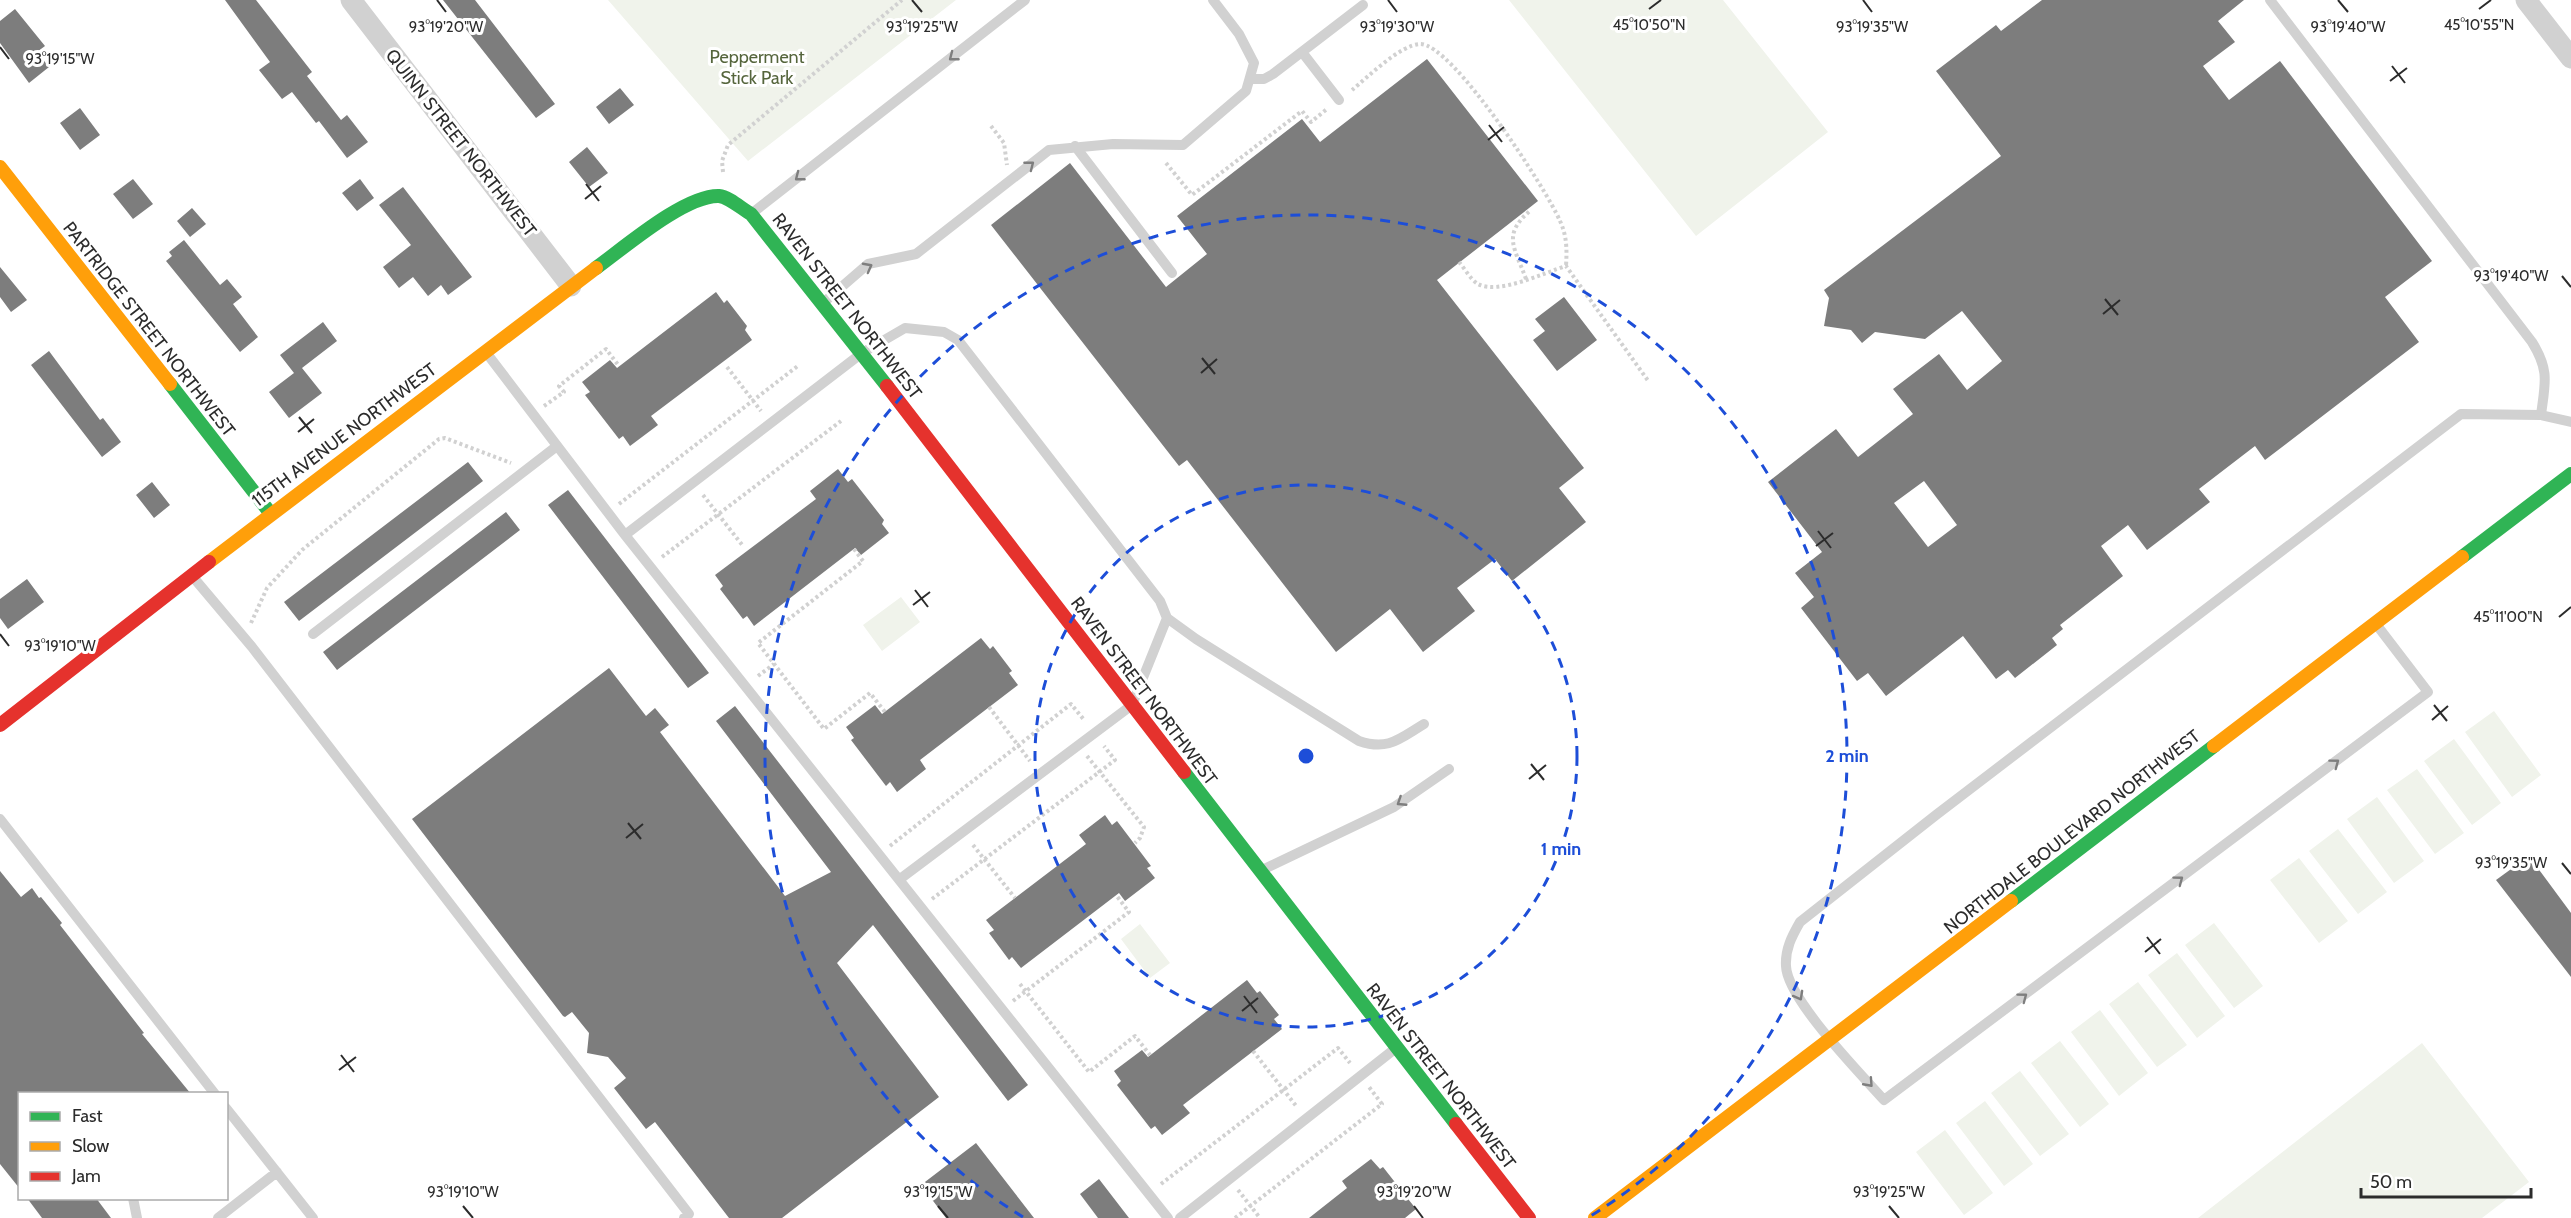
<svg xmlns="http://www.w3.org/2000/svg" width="2571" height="1218" font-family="Cabin,sans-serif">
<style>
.green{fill:#f0f3eb}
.building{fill:#7d7d7d;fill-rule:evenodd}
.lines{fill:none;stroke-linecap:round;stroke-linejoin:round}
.path{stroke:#d1d1d1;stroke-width:4;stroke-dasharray:3 3;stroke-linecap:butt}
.lane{stroke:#d1d1d1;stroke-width:10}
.street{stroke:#d1d1d1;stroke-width:21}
.fast{stroke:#30b455;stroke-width:14}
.slow{stroke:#ff9f0a;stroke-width:14}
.jam{stroke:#e5322d;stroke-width:14}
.oneway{stroke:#7e7e7e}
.ticks{fill:none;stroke:#2c2c2c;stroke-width:2}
.ring{fill:none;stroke:#1d4ed8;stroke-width:3;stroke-dasharray:10 8}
.labels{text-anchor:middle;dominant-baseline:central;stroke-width:6;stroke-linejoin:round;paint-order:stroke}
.park-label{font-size:18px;fill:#55653c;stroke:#fff}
.street-label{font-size:18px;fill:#2c2c2c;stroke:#fff}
.ticks-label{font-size:15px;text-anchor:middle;fill:#2c2c2c;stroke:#fff;stroke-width:6;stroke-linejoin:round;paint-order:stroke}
.centre{fill:#1d4ed8;stroke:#fff;stroke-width:3}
.ring-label{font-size:18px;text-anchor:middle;font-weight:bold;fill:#1d4ed8;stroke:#fff;stroke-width:6;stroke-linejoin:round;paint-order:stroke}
</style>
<rect width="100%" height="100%" fill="#fff"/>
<path class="green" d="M 608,0 L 956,0 L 748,161 Z
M 1509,0 L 1723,0 L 1828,132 L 1696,236 Z
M 901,597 L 920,622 L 882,651 L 863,625 Z
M 2494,711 L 2541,775 L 2512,797 L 2465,732 Z
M 2454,739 L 2501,803 L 2472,825 L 2424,761 Z
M 2417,769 L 2464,833 L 2435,854 L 2387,790 Z
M 2377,797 L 2424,861 L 2394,883 L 2347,819 Z
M 2338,829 L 2387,892 L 2358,914 L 2309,851 Z
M 2299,858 L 2348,921 L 2319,943 L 2270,880 Z
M 2214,923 L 2263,986 L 2234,1008 L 2185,945 Z
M 1140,924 L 1170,963 L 1150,978 L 1121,939 Z
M 2177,953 L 2225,1016 L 2197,1038 L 2148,975 Z
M 2138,982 L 2187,1045 L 2157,1067 L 2109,1004 Z
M 2100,1010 L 2148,1073 L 2119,1096 L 2071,1032 Z
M 2060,1041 L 2109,1104 L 2080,1127 L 2031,1063 Z
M 2422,1043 L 2529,1182 L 2482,1218 L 2198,1218 Z
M 2020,1071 L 2069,1134 L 2040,1156 L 1991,1093 Z
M 1985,1101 L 2033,1164 L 2004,1186 L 1956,1123 Z
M 1945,1130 L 1993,1193 L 1964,1215 L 1916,1152 Z"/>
<path class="building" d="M 225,0 L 256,0 L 312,72 L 307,76 L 341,120 L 347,115 L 368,142 L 347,158 L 319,121 L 316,123 L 292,92 L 282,99 L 259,70 L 270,62 Z
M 443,0 L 475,0 L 555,104 L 536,118 Z
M 2042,0 L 2244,0 L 2218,21 L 2235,42 L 2203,66 L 2229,100 L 2280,61 L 2432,261 L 2385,297 L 2419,342 L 2265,460 L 2255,446 L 2199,489 L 2210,502 L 2147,550 L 2128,525 L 2101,546 L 2123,576 L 2060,625 L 2063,629 L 2052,638 L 2057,645 L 2015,678 L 2008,670 L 1996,679 L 1963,636 L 1886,696 L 1868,673 L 1857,681 L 1801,608 L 1814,597 L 1795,573 L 1822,552 L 1768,482 L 1836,429 L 1858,457 L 1913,414 L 1893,389 L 1939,354 L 1967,390 L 2002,361 L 1962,311 L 1925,339 L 1875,332 L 1862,343 L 1851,330 L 1824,326 L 1829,298 L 1824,290 L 2001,156 L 1936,71 L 1996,25 L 2001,31 ZM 1924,481 L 1957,525 L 1928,547 L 1894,503 Z
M 15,9 L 45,46 L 37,52 L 49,67 L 29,83 L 0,43 L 0,21 Z
M 1427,59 L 1538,201 L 1437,280 L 1584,468 L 1559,488 L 1586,522 L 1512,581 L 1495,559 L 1457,588 L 1475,611 L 1423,652 L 1390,609 L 1336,652 L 1187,460 L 1179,466 L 991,225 L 1070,163 L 1166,287 L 1207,254 L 1177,216 L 1302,119 L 1320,142 Z
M 620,88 L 634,105 L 609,124 L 596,107 Z
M 80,108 L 100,135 L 80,150 L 60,123 Z
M 587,147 L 608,173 L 589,187 L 569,162 Z
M 133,179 L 153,204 L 133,219 L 113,194 Z
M 360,179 L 374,198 L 357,211 L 342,193 Z
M 403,187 L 472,277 L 448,295 L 441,285 L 428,296 L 413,277 L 399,288 L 383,267 L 411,245 L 379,205 Z
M 192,208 L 206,224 L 190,237 L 177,221 Z
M 184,240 L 220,285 L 227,279 L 242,297 L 233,304 L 258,337 L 240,352 L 166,261 L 172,256 L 169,252 Z
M 0,267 L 27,300 L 11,312 L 0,297 Z
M 716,292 L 724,303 L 727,300 L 747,326 L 745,330 L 752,340 L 651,416 L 658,425 L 630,446 L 623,436 L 619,439 L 585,395 L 590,392 L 582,382 L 610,360 L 617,368 Z
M 1564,297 L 1597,340 L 1557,371 L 1533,340 L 1545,331 L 1535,319 Z
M 323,322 L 337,341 L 302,368 L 322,393 L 289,418 L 269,392 L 294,373 L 280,355 Z
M 49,351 L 100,420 L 103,418 L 121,442 L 102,457 L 31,365 Z
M 468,462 L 483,481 L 299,621 L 284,602 Z
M 838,469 L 848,482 L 852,479 L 884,520 L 882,524 L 889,533 L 861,555 L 855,548 L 754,626 L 747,616 L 743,619 L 720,589 L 723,586 L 715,575 L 816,499 L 810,491 Z
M 152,482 L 170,505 L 154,518 L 136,495 Z
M 568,490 L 709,673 L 688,688 L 548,505 Z
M 506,512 L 520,530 L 337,670 L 323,652 Z
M 27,579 L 44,602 L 8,629 L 0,618 L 0,599 Z
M 981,638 L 990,649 L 993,646 L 1012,671 L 1009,673 L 1018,685 L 920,760 L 926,769 L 897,792 L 890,782 L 886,786 L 851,740 L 854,738 L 846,727 L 875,705 L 882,714 Z
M 609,668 L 646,716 L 655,708 L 669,725 L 660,732 L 785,896 L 831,872 L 716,721 L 735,706 L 1028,1085 L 1008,1101 L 873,925 L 837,963 L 939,1097 L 782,1218 L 729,1218 L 655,1122 L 646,1129 L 614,1088 L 626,1078 L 608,1057 L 587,1053 L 589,1033 L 572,1012 L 565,1017 L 563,1016 L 412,819 Z
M 1105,815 L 1112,825 L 1117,821 L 1151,866 L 1147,868 L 1155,878 L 1125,901 L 1119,893 L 1021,968 L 1012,957 L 1009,960 L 989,933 L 994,930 L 986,920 L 1086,844 L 1079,835 Z
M 2529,856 L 2571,913 L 2571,977 L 2496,880 Z
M 0,871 L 21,897 L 32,888 L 39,898 L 41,897 L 62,923 L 60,925 L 144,1033 L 142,1034 L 191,1094 L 20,1094 L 20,1189 L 0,1164 Z
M 1247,980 L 1257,993 L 1260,991 L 1279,1015 L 1274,1019 L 1282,1029 L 1183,1105 L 1190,1113 L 1162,1135 L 1155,1126 L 1151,1129 L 1117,1085 L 1121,1081 L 1114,1071 L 1142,1050 L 1148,1057 Z
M 976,1143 L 1034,1218 L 946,1218 L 921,1185 Z
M 1371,1159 L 1380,1169 L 1383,1167 L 1416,1209 L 1405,1218 L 1309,1218 L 1347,1188 L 1342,1181 Z
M 1099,1179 L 1129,1218 L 1098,1218 L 1080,1194 Z
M 27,1198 L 96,1198 L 111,1218 L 42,1218 Z"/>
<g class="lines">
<path class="path" d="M 1352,90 C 1368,77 1400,45 1420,44 C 1452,43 1547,190 1560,221 C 1567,236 1567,250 1566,266
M 991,126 L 1004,143 L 1007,165
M 1166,163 L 1192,195 L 1302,111 L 1311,122 L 1327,109
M 723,172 L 722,161 L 728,145 L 902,0
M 1459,262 C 1465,269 1471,280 1478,284 C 1498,295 1544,273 1566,266 L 1649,382
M 1526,279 C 1515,248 1501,235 1531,210
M 727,367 L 761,411
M 544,406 L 564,392 L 559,386 L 606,349 L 619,366
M 703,495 L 743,546
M 619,504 L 799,365
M 854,549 L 863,561 L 758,643 L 824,729 L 870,693 L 885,712
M 662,557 L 841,421
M 251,623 L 267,588 L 302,550 L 439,439 L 445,438 L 511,463
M 758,676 L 774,664
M 989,707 L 1030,761
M 1087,756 L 1144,827 L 1140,838 L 1135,843
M 973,845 L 1015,898
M 890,846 L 1071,704 L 1085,721
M 932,899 L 1115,760 L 1104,746
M 1020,984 L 1089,1072 L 1135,1036 L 1150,1055
M 1013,1001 L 1129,912 L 1116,895
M 1253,1051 L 1297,1107
M 1161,1184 L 1338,1048 L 1350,1063
M 1238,1190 L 1260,1218
M 1235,1218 L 1382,1104 L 1369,1087"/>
<path class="lane" d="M 2270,0 L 2532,342 C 2550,371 2545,383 2541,415 L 2571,422
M 1302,52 L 1339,100
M 1250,79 L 1264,79 L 1273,74 L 1363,5
M 1075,146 L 1172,273
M 751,214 L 1025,0
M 823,303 L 868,264 L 916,254 L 1049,150 L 1113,144 L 1183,145 L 1246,91 L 1254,63 L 1239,34 L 1213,0
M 485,351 L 625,535 L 1168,1218
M 625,535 L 862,353 L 905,328 L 944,332 L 958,340 L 1160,601 L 1167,618 L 1132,705 L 900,879
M 193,577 L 252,647 L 689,1214 L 684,1218
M 1167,618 L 1196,639 L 1359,741 C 1388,751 1399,739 1424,724
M 2376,624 L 2428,692 L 1884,1100 C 1861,1074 1787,999 1786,966 C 1785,949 1792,936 1800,922 L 1936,815 L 2461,414 L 2541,415
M 313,634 L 557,446
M 0,819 L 215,1094
M 1260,871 L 1394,807 L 1449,769
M 226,1108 L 313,1218
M 133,1198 L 137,1218
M 218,1218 L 277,1172
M 1180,1218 L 1396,1048"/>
<path class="street" d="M 351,0 L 571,286
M 2526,0 L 2571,58"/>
<path class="fast" d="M 596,268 C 625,247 685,195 719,196 C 729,197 742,209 751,214 L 887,386
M 170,384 L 271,514
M 2462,557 L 2571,474
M 1184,772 L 1456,1124
M 2011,901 L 2214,746"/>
<path class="slow" d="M 0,167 L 170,384
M 209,562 L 596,268
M 2214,746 L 2462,557
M 1595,1218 L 2011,901"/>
<path class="jam" d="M 887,386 L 1184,772
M 0,725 L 209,562
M 1456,1124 L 1529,1218"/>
</g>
<defs><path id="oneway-chevron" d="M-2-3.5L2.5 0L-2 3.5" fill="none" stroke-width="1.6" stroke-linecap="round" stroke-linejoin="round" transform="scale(1.5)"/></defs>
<g class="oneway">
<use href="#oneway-chevron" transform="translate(953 57) rotate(142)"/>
<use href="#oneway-chevron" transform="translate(1030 165) rotate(-38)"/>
<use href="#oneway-chevron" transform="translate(799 177) rotate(142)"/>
<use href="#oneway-chevron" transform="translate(868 267) rotate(-28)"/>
<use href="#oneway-chevron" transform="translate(2335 763) rotate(-37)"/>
<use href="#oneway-chevron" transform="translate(1401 802) rotate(147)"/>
<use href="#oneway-chevron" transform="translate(2179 880) rotate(-37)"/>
<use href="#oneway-chevron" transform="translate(1799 996) rotate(61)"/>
<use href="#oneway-chevron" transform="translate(2023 997) rotate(-37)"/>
<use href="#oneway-chevron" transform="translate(1869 1083) rotate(48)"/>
</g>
<path class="ticks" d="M 437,0 L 446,12M 912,0 L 922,12M 1388,0 L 1397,12M 1863,0 L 1872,12M 2338,0 L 2348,12M 1649,9 L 1661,0M 2479,9 L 2491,0M 0,47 L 9,59M 2392,66 L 2405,83M 2390,81 L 2407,68M 1489,125 L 1502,142M 1488,140 L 1504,127M 586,184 L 599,201M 585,199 L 601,186M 2562,276 L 2571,287M 2105,299 L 2118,315M 2103,314 L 2120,300M 1202,358 L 1215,374M 1201,373 L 1217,359M 299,417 L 312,433M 298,432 L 314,419M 1818,531 L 1831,548M 1816,546 L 1833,533M 915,590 L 928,607M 913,605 L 930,592M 2559,617 L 2571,607M 0,634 L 9,646M 2434,705 L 2447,721M 2432,720 L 2448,706M 1531,764 L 1544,780M 1529,779 L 1546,765M 628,823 L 641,839M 626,838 L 643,824M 2562,863 L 2571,874M 2147,937 L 2160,954M 2145,952 L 2161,939M 1244,996 L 1257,1013M 1242,1011 L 1258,998M 341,1055 L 354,1072M 339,1070 L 356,1057M 463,1206 L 473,1218M 938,1206 L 948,1218M 1414,1206 L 1423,1218M 1889,1206 L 1899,1218"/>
<g class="ring">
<circle cx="1306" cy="756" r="271"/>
<path d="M1023 1217A541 541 0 1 1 1589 1217"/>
</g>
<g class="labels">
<g class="park-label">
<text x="757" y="57">Pepperment<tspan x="757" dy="21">Stick Park</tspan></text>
</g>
<g class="street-label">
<text transform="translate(461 143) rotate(52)">QUINN STREET NORTHWEST</text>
<text transform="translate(847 306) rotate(52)">RAVEN STREET NORTHWEST</text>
<text transform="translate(149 329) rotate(52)">PARTRIDGE STREET NORTHWEST</text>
<text transform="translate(344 435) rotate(-37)">115TH AVENUE NORTHWEST</text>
<text transform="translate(1144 691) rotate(53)">RAVEN STREET NORTHWEST</text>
<text transform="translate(2072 832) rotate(-38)">NORTHDALE BOULEVARD NORTHWEST</text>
<text transform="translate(1441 1076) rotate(52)">RAVEN STREET NORTHWEST</text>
</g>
</g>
<g class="ticks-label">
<text x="1649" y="30">45°10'50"N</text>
<text x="2479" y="30">45°10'55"N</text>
<text x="446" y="32">93°19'20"W</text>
<text x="922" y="32">93°19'25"W</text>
<text x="1397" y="32">93°19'30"W</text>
<text x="1872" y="32">93°19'35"W</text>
<text x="2348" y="32">93°19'40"W</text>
<text x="60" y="64">93°19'15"W</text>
<text x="2511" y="281">93°19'40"W</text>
<text x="2508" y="622">45°11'00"N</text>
<text x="60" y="651">93°19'10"W</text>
<text x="2511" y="868">93°19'35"W</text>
<text x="463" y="1197">93°19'10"W</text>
<text x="938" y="1197">93°19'15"W</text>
<text x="1414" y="1197">93°19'20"W</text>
<text x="1889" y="1197">93°19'25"W</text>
</g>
<circle cx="1306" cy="756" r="9" class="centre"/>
<g class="ring-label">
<text x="1847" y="762">2 min</text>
<text x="1561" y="855">1 min</text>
</g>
<rect x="18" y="1092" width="210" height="108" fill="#ffffff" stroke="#ababab" stroke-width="1.5"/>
<rect x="30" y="1112" width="30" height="9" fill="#30b455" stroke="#ababab" stroke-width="1.5"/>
<text x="72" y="1122" font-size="18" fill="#2c2c2c">Fast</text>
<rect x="30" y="1142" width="30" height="9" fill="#ff9f0a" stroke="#ababab" stroke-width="1.5"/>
<text x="72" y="1152" font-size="18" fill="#2c2c2c">Slow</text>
<rect x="30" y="1172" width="30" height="9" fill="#e5322d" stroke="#ababab" stroke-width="1.5"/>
<text x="72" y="1182" font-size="18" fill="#2c2c2c">Jam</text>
<path d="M2361 1188v9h170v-9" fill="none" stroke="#2c2c2c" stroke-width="3"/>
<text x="2370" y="1188" font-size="18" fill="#2c2c2c" stroke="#ffffff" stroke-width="4.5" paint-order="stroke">50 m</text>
</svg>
